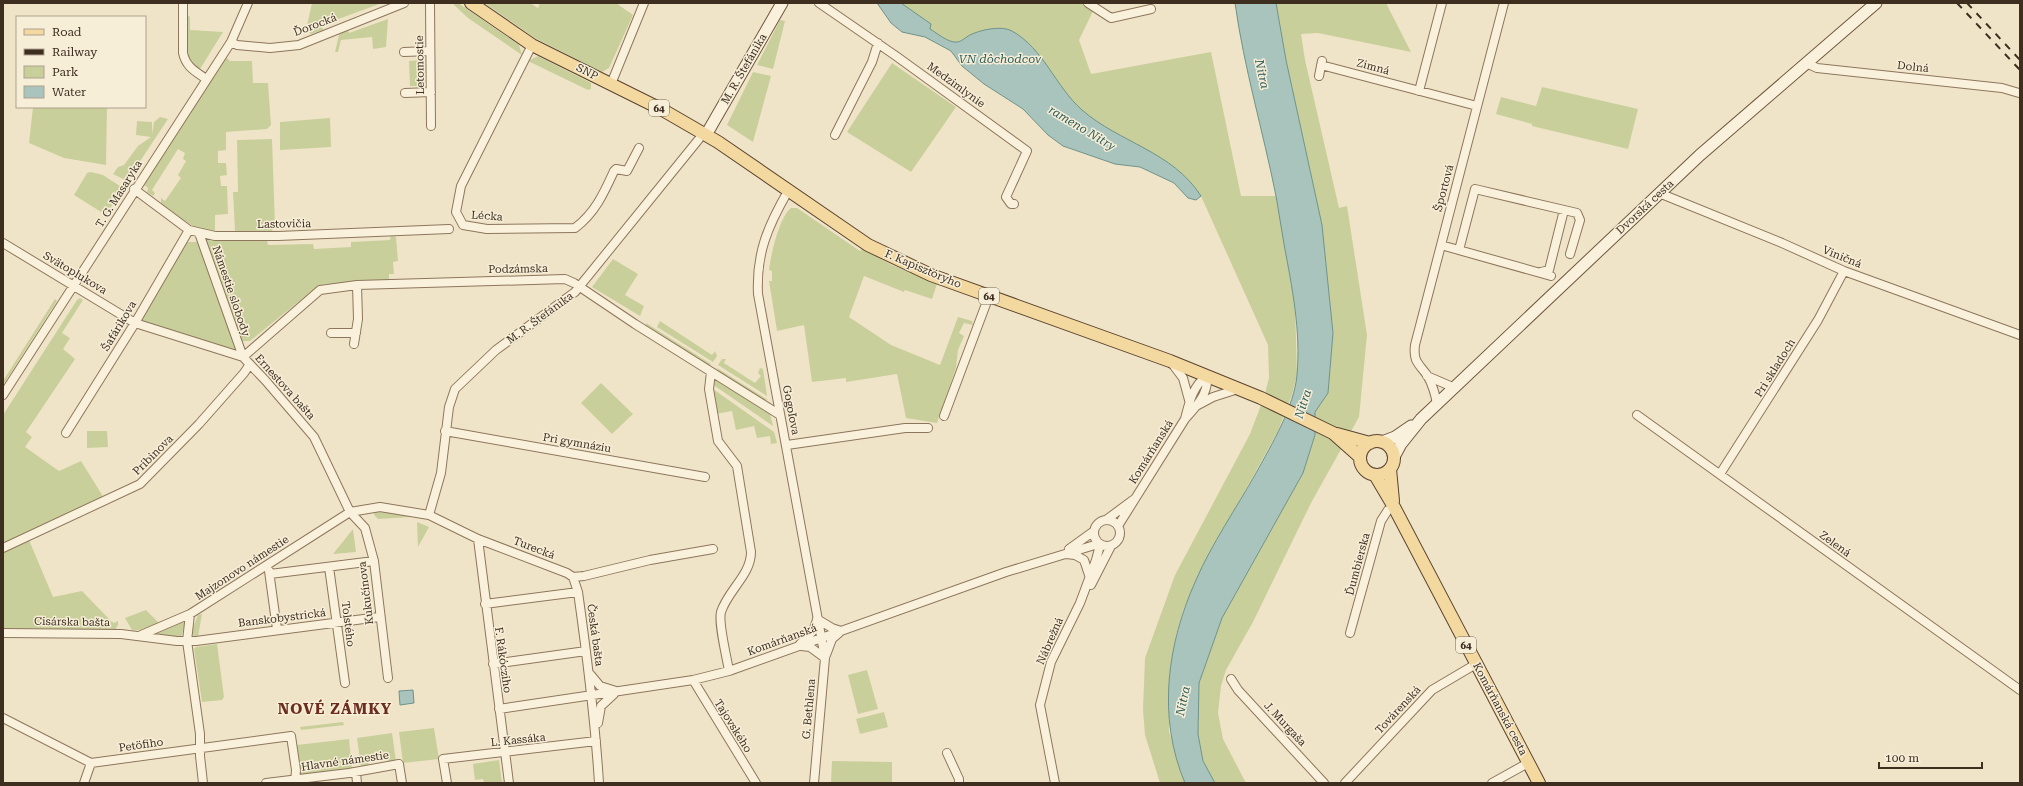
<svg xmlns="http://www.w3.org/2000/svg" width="2023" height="786" font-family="'Roboto Serif',serif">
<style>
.green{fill:#c9cf9b}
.water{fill:#a9c4bc;stroke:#6f938a}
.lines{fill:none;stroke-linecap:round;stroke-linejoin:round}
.street-casing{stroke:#8d765c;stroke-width:10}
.secondary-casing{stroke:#6f573f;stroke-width:13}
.primary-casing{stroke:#5b4430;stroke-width:14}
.street{stroke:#faf1dc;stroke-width:8}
.secondary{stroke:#faf1dc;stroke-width:11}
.primary{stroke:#f3d9a0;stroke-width:12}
.rail{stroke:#3d2e20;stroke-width:2;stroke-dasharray:7 7;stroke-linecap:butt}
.labels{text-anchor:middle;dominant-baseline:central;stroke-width:3;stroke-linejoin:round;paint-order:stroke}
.shield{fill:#f7eed8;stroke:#756857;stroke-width:1}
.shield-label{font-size:10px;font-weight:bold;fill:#3d2e20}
.street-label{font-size:11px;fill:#3d2e20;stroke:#f7eed8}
.water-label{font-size:12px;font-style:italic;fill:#2f5d5a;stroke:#f7eed8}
.district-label{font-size:15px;font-weight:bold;letter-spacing:1px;fill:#6b2e1e;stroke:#f7eed8}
</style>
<rect width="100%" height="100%" fill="#f0e4c8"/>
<path class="green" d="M 312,3 L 382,3 L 322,25 L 323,30 L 311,34 L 306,30 Z
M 452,3 L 458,3 L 519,45 L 522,55 L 468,18 Z
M 530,3 L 538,8 L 540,3 L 616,3 L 633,15 L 609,68 L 602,72 L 535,38 L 486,4 Z
M 897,3 L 1100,3 L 1096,5 L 1079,40 L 1091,74 L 1211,52 L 1241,196 L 1276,196 L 1295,304 L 1297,375 L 1292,395 L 1278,431 L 1197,578 L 1183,611 L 1176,635 L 1169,731 L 1185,783 L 1160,783 L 1145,735 L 1143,710 L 1145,658 L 1175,575 L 1250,434 L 1264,397 L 1269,378 L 1268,345 L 1201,196 L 916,24 Z
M 1276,3 L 1386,3 L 1411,52 L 1318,33 L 1301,34 L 1305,60 L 1339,208 L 1347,206 L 1367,335 L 1359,417 L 1311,503 L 1253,622 L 1226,670 L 1221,686 L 1218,713 L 1223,739 L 1246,783 L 1215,783 L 1203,761 L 1198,734 L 1199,683 L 1222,618 L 1303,473 L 1315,435 L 1315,412 L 1328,393 L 1333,333 L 1322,225 L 1286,60 Z
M 185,13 L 190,17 L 190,30 L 223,32 L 200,69 L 197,68 L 187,59 Z
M 388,19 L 386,47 L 373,49 L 372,37 L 341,40 L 338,52 L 335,52 L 340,31 L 347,28 L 349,33 Z
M 780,20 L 785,21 L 773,69 L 757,65 Z
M 538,56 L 591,83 L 591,89 L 588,90 L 528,61 Z
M 226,57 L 230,61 L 252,61 L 253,83 L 268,83 L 271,125 L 267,129 L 226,132 L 226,150 L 218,151 L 218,163 L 226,163 L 227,175 L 220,176 L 221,186 L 227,186 L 228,214 L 215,215 L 215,233 C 201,235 173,212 161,204 L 161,198 L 165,201 L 181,178 L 178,175 L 186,161 L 183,159 L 185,153 L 178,149 L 152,190 L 155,193 L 153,196 L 147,192 L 148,188 L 144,185 Z
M 423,60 L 424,86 L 410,86 L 409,61 Z
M 892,63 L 956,107 L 911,172 L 847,132 Z
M 753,72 L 771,76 L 753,142 L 727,125 Z
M 1542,87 L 1638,109 L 1628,149 L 1532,126 L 1532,124 L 1496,114 L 1501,97 L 1536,106 Z
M 33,107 L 107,107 L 106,165 L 64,158 L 29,143 Z
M 160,117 L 168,119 L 127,181 L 113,174 L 118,167 L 124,165 L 138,146 L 151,137 L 136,135 L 137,121 L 152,122 L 152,134 L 154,122 Z
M 330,118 L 331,147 L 280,150 L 280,122 Z
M 272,139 L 275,227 L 270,233 L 239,234 L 235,231 L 233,192 L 238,192 L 237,140 Z
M 91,172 L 103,175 L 123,188 L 106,215 L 74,195 L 87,173 Z
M 791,208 L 797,208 L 860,251 L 862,249 L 892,265 L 937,284 L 932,299 L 905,290 L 904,292 L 864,276 L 849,317 L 891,345 L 940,365 L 958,317 L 972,321 L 973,325 L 964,323 L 959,333 L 964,336 L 958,350 L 956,368 L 937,423 L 906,418 L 897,374 L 846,382 L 846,378 L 812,382 L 804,325 L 777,331 L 769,281 L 772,281 L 772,271 L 769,270 C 771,255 779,217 791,208 Z
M 391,235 L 396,237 L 398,261 L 393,262 L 394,274 L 389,274 L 389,281 L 324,284 L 314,289 L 250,341 L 240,341 L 206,244 L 207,240 L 267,240 L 268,245 L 313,244 L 314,249 L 351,247 L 351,242 L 390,240 Z
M 184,242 L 200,242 L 243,357 L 135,323 Z
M 613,259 L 638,274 L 625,295 L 644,306 L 640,316 L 592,287 Z
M 80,298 L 83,300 L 62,333 L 70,338 L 63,349 L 75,359 L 26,432 L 32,437 L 25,447 L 59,471 L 81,461 L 104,498 L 3,544 L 3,415 L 77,300 Z
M 55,299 L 57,301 L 3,385 L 3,381 Z
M 660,321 L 712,355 L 715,351 L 717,356 L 713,362 L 657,327 Z
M 646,323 L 711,364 L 709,366 L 646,326 Z
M 722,359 L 726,359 L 724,363 L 755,383 L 761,376 L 758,373 L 760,368 L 763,369 L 767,396 L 718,365 Z
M 717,368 L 768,400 L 760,399 L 719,373 Z
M 717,380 L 770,414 L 773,426 L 712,384 Z
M 601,383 L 633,414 L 612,434 L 581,403 Z
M 713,389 L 774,432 L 777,443 L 771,444 L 770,436 L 757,438 L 754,426 L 736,430 L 732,411 L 716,414 Z
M 87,431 L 107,431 L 108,447 L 87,448 Z
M 374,511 L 394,511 L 410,515 L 411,517 L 378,519 L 374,515 Z
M 417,522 L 429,527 L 418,547 Z
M 353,529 L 356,552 L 333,554 Z
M 29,540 L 53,597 L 82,591 L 111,621 L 114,623 L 118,621 L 118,625 L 115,630 L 3,628 L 3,551 Z
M 146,610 L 159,623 L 139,630 L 132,630 L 125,618 Z
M 202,614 L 198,637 L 195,637 L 191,633 L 198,615 Z
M 183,622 L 185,623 L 181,638 L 156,634 Z
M 217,644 L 224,697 L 222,700 L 202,702 L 194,649 L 196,647 Z
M 867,670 L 878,709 L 858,714 L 848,675 Z
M 884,712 L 888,727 L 860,734 L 856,719 Z
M 343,722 L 344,725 L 301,730 L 300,727 Z
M 434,728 L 439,759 L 403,763 L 399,732 Z
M 392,733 L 396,762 L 388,763 L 387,758 L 368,761 L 369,766 L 361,767 L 357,738 Z
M 349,739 L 352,769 L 301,775 L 297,745 Z
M 499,760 L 502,783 L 484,783 L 483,779 L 475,780 L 473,764 Z
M 832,761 L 892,762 L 892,783 L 831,783 Z"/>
<path class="water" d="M 877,3 L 901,3 L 931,24 L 930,29 C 937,33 948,43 957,42 C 961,42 966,37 970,35 C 980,30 1001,25 1012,31 C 1044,49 1055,86 1082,110 C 1120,143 1172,151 1201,196 L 1196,200 L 1188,198 L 1174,183 L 1140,167 L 1115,164 L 1063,146 L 1048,135 L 1023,109 L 984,84 L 962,66 L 951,51 L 925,37 L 902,32 L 891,23 Z
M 1235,3 L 1276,3 L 1286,60 L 1322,225 L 1333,333 L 1328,393 L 1315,412 L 1315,435 L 1303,473 L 1222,618 L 1199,683 L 1198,734 L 1203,761 L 1215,783 L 1185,783 C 1157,717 1167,644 1196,580 C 1211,545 1237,507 1256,473 C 1272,444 1294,407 1297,375 C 1301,331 1292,287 1284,244 C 1281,228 1279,212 1276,196 C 1263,131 1244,68 1235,3 Z
M 413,690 L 414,703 L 400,705 L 399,691 Z"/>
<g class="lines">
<defs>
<path id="street" d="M 183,3 L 183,53 C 186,67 195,71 206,79
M 430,3 L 431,126
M 819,3 L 896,56 L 1027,151 L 1006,197 L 1011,204 L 1014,204
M 1088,3 L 1111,18 L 1151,9
M 231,42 L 237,45 L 270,48 L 299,45 L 404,3
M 532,45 L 461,186 L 456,212 L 463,225 L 487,229 L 575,228 C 595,213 604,193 614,171 L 616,169 L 627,171 L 639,148
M 404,52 L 430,51
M 1806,63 L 1817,68 L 2002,88 L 2019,93
M 1321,65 L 1477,106
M 1319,76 L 1322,61
M 611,84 L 644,3
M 1419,91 L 1442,3
M 405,93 L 431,92
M 835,135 L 872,62 L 878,43
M 134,189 L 189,230 L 215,236 L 278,236 L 449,229
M 788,191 C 768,226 756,253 758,294 L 825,658 L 814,783
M 1659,193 L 1782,243 L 1844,271 L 2020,335
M 199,233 L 243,357
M 3,243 L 135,323 L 243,357 L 265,380 L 314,437 L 350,512 L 365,528 L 374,561 L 388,678
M 1441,245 L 1551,276
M 1459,250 L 1475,189 L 1577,213 L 1580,220 L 1570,254
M 1541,272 L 1549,270 L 1564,210
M 331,333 L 356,333
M 354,344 L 358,319 L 357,285
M 243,357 L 320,290 L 357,285 L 565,279 L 574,283 L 635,324 L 780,415
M 1171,362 L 1183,378 L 1189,400
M 711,372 L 709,389 L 718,441 L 737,466 L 751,552 C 751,575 728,590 721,612 C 718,623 727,658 729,671
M 1427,376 L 1455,388
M 3,395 L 231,42 L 248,3
M 1198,405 L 1213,397 L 1238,389
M 1437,405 C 1436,396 1432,383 1427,375 C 1418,363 1413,361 1415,345 L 1504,3
M 1637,415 L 2020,690
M 944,416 L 989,296
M 445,431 L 705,477
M 66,433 L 135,323 L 189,230
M 787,445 L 905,428 L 928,428
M 1720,474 L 1818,320 L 1844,271
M 429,515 L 441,473 L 449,407 L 455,389 L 496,350 L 575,292 L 699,139
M1094 533a13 13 0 1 1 26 0a13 13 0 1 1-26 0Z
M 1106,520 L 1133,500
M 1118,526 L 1185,419 C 1196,407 1209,393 1207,376 C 1193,385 1189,403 1185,419
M 478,539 L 509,783
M 3,548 L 140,484 L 199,424 L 244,373 L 250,364
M 1069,549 L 1094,531
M 1066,554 L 1075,555 L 1084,560 L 1090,578
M 329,567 L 345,683
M 269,571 L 277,629
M 270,574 L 374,561
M 573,577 L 578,592 C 587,656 595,719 599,783
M 1091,585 L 1111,546
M 485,604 L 578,592
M 190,614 L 187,641 L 200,734 L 200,756 L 203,783
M 817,619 L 832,628 L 841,631
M 3,633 L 121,634 L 177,641 L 196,641 L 379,617
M 1350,633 L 1381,521 L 1388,510 L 1394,507
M 141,635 L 190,614 L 350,512 L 380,507 L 429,515 L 478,539 L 567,573 L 573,577 L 584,576 L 650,560 L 713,549
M 800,644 L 813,631 L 817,620
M 801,646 L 810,647 L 825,658
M 826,655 L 832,639 L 839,633
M 493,664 L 586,651
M 590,674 L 600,686 L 616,691
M 1231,679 L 1238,690 L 1324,783
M 693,680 L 756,783
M 499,709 L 693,680 L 729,671 L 1006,572 L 1098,544
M 3,718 L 91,763 L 291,736 L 296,770 L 295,783
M 598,723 L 601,706 L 614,694
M 947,753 L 959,779 L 959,783
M 356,772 L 357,783
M 84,783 L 91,763
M 266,783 L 349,773 L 399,764 L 402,783
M 447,783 L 443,759 L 596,741
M 1055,783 L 1040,705 L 1051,662 L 1080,603 L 1096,560 L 1100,545
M 1345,783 L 1432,690 L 1476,664
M 1492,783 L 1528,763"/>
<path id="secondary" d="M 706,135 L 782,3
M 1382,442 L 1395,437 L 1411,426
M 1394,457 L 1401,444 L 1421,419 L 1700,155 L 1876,3"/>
<path id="primary" d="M 471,3 L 532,45 L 661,109 L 718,142 L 868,245 L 931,275 L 1170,361 L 1261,398 L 1333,433 L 1360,457
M 1337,434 L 1370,443
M1360 458a17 17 0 1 1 34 0a17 17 0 1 1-34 0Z
M 1390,469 L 1393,501
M 1375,475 L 1394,507 L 1539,783"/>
</defs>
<use href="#street" class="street-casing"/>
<use href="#secondary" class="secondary-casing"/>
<use href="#primary" class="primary-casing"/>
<use href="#street" class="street"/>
<use href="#secondary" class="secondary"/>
<use href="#primary" class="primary"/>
<path class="rail" d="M 1957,3 L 2020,70
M 1967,3 L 2020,60"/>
</g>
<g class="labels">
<g class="shield">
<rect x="649" y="100" width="20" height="16" rx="3"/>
<rect x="979" y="288" width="20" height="16" rx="3"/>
<rect x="1456" y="637" width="20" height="16" rx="3"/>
</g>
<g class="shield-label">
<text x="659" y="108">64</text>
<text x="989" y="296">64</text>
<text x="1466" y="645">64</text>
</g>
<g class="street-label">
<text transform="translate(315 25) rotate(-21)">Ďorocká</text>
<text transform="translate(420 65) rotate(-91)">Letomostie</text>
<text transform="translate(1373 67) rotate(15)">Zimná</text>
<text transform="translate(1913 67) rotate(6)">Dolná</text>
<text transform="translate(744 69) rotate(-60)">M. R. Štefánika</text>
<text transform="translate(587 72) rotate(27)">SNP</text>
<text transform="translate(956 85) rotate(36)">Medzimlynie</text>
<text transform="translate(1444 188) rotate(-75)">Športová</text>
<text transform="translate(119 194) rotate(-58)">T. G. Masaryka</text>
<text transform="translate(1645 207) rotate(-43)">Dvorská cesta</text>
<text transform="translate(487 216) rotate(4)">Lécka</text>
<text transform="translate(284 224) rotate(-1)">Lastovičia</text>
<text transform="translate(1842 257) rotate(22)">Viničná</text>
<text transform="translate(518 269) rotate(-1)">Podzámska</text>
<text transform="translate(923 269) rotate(23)">F. Kapisztóryho</text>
<text transform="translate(75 273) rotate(31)">Svätoplukova</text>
<text transform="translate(231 291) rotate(71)">Námestie slobody</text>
<text transform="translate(540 318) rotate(-36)">M. R. Štefánika</text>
<text transform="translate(119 326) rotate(-59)">Šafárikova</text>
<text transform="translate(1775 368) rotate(-58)">Pri skladoch</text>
<text transform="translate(285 387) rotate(48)">Ernestova bašta</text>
<text transform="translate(791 410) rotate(79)">Gogoľova</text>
<text transform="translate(577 443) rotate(10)">Pri gymnáziu</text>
<text transform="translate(1151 452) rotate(-58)">Komárňanská</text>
<text transform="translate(153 455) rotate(-45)">Pribinova</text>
<text transform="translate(1835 544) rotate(36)">Zelená</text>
<text transform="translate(534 548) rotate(21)">Turecká</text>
<text transform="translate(1358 564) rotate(-75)">Ďumbierska</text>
<text transform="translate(242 568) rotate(-33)">Majzonovo námestie</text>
<text transform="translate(366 593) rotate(-97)">Kukučínova</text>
<text transform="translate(282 618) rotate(-7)">Banskobystrická</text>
<text transform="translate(72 622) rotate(1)">Cisárska bašta</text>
<text transform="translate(348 624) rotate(83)">Tolstého</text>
<text transform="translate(595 635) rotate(82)">Česká bašta</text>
<text transform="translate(782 640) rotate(-20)">Komárňanská</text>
<text transform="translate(1050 641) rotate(-66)">Nábrežná</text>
<text transform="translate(503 660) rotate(82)">F. Rákócziho</text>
<text transform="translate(809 709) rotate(-85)">G. Bethlena</text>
<text transform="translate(1500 709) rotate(62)">Komárňanská cesta</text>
<text transform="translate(1398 710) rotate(-47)">Továrenská</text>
<text transform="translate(1285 724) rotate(47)">J. Murgaša</text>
<text transform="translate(733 726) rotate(58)">Tajovského</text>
<text transform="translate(518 740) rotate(-6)">L. Kassáka</text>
<text transform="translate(141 745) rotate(-8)">Petöfiho</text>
<text transform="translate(345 761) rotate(-8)">Hlavné námestie</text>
</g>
<g class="water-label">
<text x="1000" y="59">VN dôchodcov</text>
<text transform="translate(1262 74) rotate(78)">Nitra</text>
<text transform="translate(1082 128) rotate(31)">rameno Nitry</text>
<text transform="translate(1303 404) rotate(-72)">Nitra</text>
<text transform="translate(1183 701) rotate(-78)">Nitra</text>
</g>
<g class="district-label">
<text x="335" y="709">NOVÉ ZÁMKY</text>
</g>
</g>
<rect width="2023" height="786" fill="none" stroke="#3d2e20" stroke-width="8"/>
<rect x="16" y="16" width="130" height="92" fill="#f7eed8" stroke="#ada18e"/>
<rect x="24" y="29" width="20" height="6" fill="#f3d9a0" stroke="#ada18e"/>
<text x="52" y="36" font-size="12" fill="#3d2e20">Road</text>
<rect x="24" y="49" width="20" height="6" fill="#3d2e20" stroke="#ada18e"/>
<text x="52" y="56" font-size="12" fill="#3d2e20">Railway</text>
<rect x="24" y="66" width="20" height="12" fill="#c9cf9b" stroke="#ada18e"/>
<text x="52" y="76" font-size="12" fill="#3d2e20">Park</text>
<rect x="24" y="86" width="20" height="12" fill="#a9c4bc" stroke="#ada18e"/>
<text x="52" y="96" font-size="12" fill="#3d2e20">Water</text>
<path d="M1879 762v6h103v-6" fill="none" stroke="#3d2e20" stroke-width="2"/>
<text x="1885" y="762" font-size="12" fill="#3d2e20" stroke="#f7eed8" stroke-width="3" paint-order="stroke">100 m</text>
</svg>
